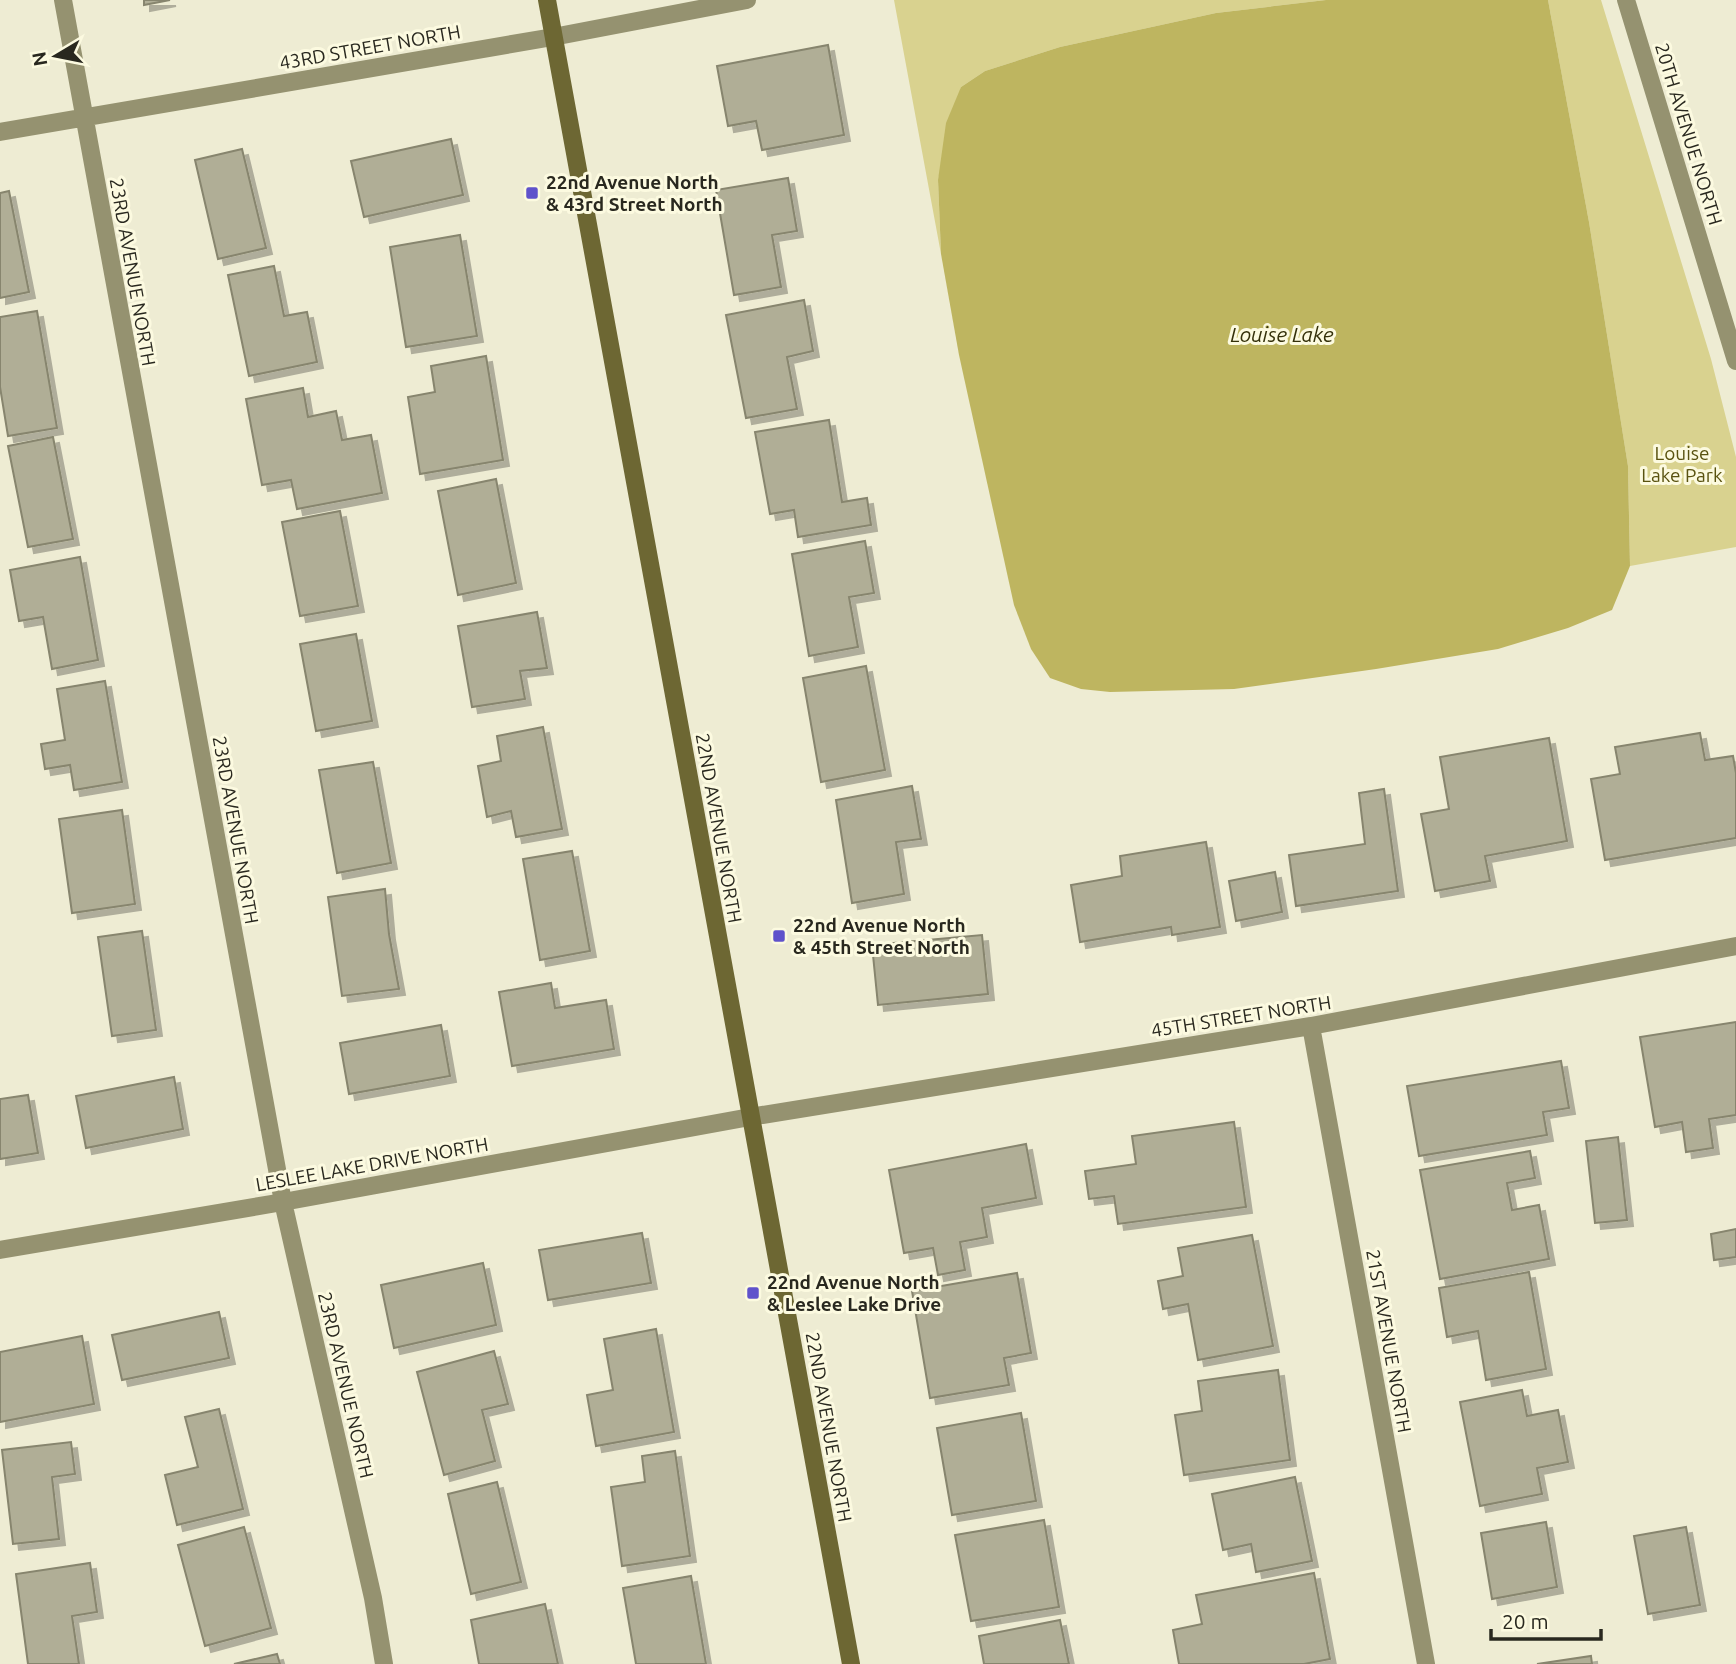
<svg xmlns="http://www.w3.org/2000/svg" width="1736" height="1664" font-family="Ubuntu,sans-serif">
<style>
.green{fill:#d9d28f}
.water{fill:#beb560}
.building{fill:#b0ae96;stroke:#87856e;stroke-width:2;filter:url(#shadow)}
.lines{fill:none;stroke-linecap:round;stroke-linejoin:round}
.minor{stroke:#959270;stroke-width:18}
.secondary{stroke:#6d6733;stroke-width:18}
.poi-dot{fill:#5f52cb;stroke:#fcfae0;stroke-width:2.5}
.labels{text-anchor:middle;dominant-baseline:central;stroke-width:6;stroke-linejoin:round;paint-order:stroke}
.street-label{font-size:19px;fill:#29281f;stroke:#fcfae0}
.poi-label{font-size:19px;font-weight:bold;fill:#29281f;stroke:#fcfae0;text-anchor:start}
.park-label{font-size:19px;fill:#595210;stroke:#fcfae0}
.water-label{font-size:21px;font-style:italic;fill:#34300a;stroke:#fcfae0}
</style>
<defs>
<filter id="shadow"><feDropShadow dx="6" dy="6" stdDeviation="0" flood-color="#0004"/></filter>
</defs>
<rect width="100%" height="100%" fill="#eeecd3"/>
<path class="green" d="M 894,0 L 1326,0 L 1216,13 L 1060,47 L 985,71 L 961,87 L 938,180 L 941,254 Z
M 1548,0 L 1601,0 L 1711,359 L 1736,457 L 1736,547 L 1630,566 L 1628,466 L 1589,222 Z"/>
<path class="water" d="M 1326,0 L 1548,0 L 1589,222 L 1628,466 L 1630,566 L 1612,610 L 1568,628 L 1498,649 L 1376,669 L 1234,689 L 1110,692 L 1081,689 L 1050,678 L 1031,649 L 1014,605 L 959,355 L 941,254 L 938,180 L 946,123 L 961,87 L 985,71 L 1060,47 L 1216,13 Z"/>
<path class="building" d="M 144,0 L 170,0 L 144,5 Z
M 828,45 L 844,135 L 762,150 L 756,121 L 728,126 L 717,66 Z
M 451,139 L 463,195 L 364,217 L 351,161 Z
M 242,149 L 266,248 L 218,259 L 195,160 Z
M 788,178 L 797,231 L 772,235 L 781,287 L 734,295 L 716,190 Z
M 9,191 L 29,292 L 0,298 L 0,193 Z
M 460,235 L 477,336 L 406,347 L 390,247 Z
M 274,266 L 284,316 L 307,312 L 317,362 L 249,376 L 228,275 Z
M 804,300 L 813,351 L 787,357 L 797,409 L 746,418 L 726,315 Z
M 37,311 L 57,428 L 8,436 L 0,387 L 0,317 Z
M 486,356 L 503,460 L 420,474 L 408,397 L 435,392 L 431,366 Z
M 303,388 L 308,417 L 336,411 L 342,440 L 371,435 L 382,493 L 297,509 L 291,480 L 262,485 L 246,399 Z
M 829,420 L 842,502 L 867,498 L 871,525 L 798,537 L 794,510 L 770,514 L 755,432 Z
M 53,437 L 73,539 L 28,547 L 8,446 Z
M 496,479 L 516,583 L 458,595 L 438,491 Z
M 340,511 L 358,606 L 300,616 L 282,522 Z
M 865,541 L 874,593 L 849,597 L 858,647 L 809,656 L 792,554 Z
M 80,557 L 98,660 L 52,669 L 43,617 L 19,621 L 10,570 Z
M 537,612 L 547,668 L 520,671 L 525,699 L 472,707 L 458,626 Z
M 356,634 L 372,721 L 316,731 L 300,644 Z
M 866,666 L 885,770 L 821,782 L 803,678 Z
M 105,681 L 122,782 L 74,790 L 70,765 L 45,769 L 41,744 L 65,740 L 57,689 Z
M 543,727 L 562,829 L 516,837 L 511,811 L 487,817 L 478,766 L 501,761 L 497,736 Z
M 1700,733 L 1705,760 L 1733,756 L 1736,773 L 1736,838 L 1605,860 L 1591,779 L 1620,774 L 1615,747 Z
M 1549,738 L 1567,841 L 1485,856 L 1490,881 L 1435,891 L 1421,814 L 1449,809 L 1440,757 Z
M 373,762 L 391,863 L 337,873 L 319,770 Z
M 912,786 L 921,839 L 896,842 L 904,894 L 852,903 L 836,800 Z
M 1384,789 L 1398,891 L 1296,906 L 1289,855 L 1365,844 L 1359,793 Z
M 122,810 L 135,904 L 72,913 L 59,819 Z
M 1206,842 L 1220,927 L 1172,935 L 1171,927 L 1080,942 L 1071,885 L 1122,876 L 1120,856 Z
M 572,851 L 590,951 L 540,960 L 523,859 Z
M 1275,872 L 1282,912 L 1236,921 L 1229,881 Z
M 385,889 L 389,934 L 399,989 L 342,996 L 328,897 Z
M 142,931 L 156,1030 L 112,1036 L 98,937 Z
M 982,935 L 988,994 L 878,1005 L 872,945 Z
M 551,983 L 555,1008 L 606,1000 L 614,1049 L 512,1066 L 499,992 Z
M 1736,1022 L 1736,1115 L 1709,1119 L 1713,1148 L 1686,1152 L 1682,1122 L 1655,1127 L 1640,1037 Z
M 441,1025 L 450,1076 L 349,1094 L 340,1043 Z
M 1561,1061 L 1569,1108 L 1543,1112 L 1547,1135 L 1419,1156 L 1407,1086 Z
M 174,1077 L 183,1129 L 86,1148 L 76,1096 Z
M 28,1095 L 38,1153 L 0,1159 L 0,1099 Z
M 1234,1122 L 1246,1207 L 1118,1224 L 1114,1196 L 1089,1199 L 1085,1171 L 1136,1164 L 1132,1136 Z
M 1618,1137 L 1627,1220 L 1595,1223 L 1586,1141 Z
M 1026,1144 L 1036,1198 L 982,1208 L 987,1237 L 960,1242 L 965,1270 L 938,1275 L 933,1248 L 904,1253 L 889,1170 Z
M 1530,1151 L 1535,1178 L 1507,1183 L 1512,1210 L 1539,1205 L 1549,1259 L 1440,1279 L 1420,1170 Z
M 1736,1229 L 1736,1257 L 1714,1260 L 1711,1234 Z
M 642,1233 L 651,1283 L 548,1300 L 539,1250 Z
M 1252,1235 L 1273,1346 L 1198,1360 L 1188,1304 L 1163,1309 L 1158,1281 L 1183,1276 L 1178,1248 Z
M 483,1263 L 496,1325 L 394,1348 L 381,1285 Z
M 1529,1272 L 1546,1369 L 1486,1380 L 1478,1331 L 1447,1337 L 1439,1288 Z
M 1017,1273 L 1031,1353 L 1004,1358 L 1009,1385 L 930,1398 L 912,1291 Z
M 219,1312 L 229,1358 L 122,1380 L 112,1335 Z
M 656,1329 L 674,1432 L 596,1446 L 587,1395 L 613,1390 L 604,1339 Z
M 82,1336 L 94,1404 L 0,1422 L 0,1352 Z
M 494,1351 L 508,1404 L 482,1410 L 495,1461 L 444,1475 L 417,1372 Z
M 1278,1370 L 1290,1460 L 1184,1475 L 1175,1415 L 1202,1411 L 1198,1381 Z
M 1522,1390 L 1527,1416 L 1558,1410 L 1568,1462 L 1537,1468 L 1542,1494 L 1480,1506 L 1460,1402 Z
M 219,1409 L 243,1509 L 177,1525 L 165,1475 L 198,1467 L 185,1417 Z
M 1021,1413 L 1036,1501 L 952,1515 L 937,1428 Z
M 71,1442 L 75,1474 L 52,1477 L 59,1539 L 13,1544 L 2,1450 Z
M 675,1451 L 690,1556 L 622,1566 L 611,1487 L 645,1482 L 642,1456 Z
M 1295,1477 L 1312,1561 L 1256,1572 L 1251,1544 L 1223,1550 L 1212,1494 Z
M 497,1482 L 521,1582 L 471,1594 L 448,1494 Z
M 1044,1520 L 1059,1607 L 971,1621 L 955,1535 Z
M 1546,1522 L 1557,1587 L 1492,1599 L 1481,1533 Z
M 244,1527 L 271,1628 L 205,1646 L 178,1545 Z
M 1686,1527 L 1700,1605 L 1648,1614 L 1634,1536 Z
M 90,1563 L 97,1612 L 72,1616 L 79,1664 L 28,1664 L 16,1574 Z
M 1314,1573 L 1330,1659 L 1304,1664 L 1179,1664 L 1173,1630 L 1202,1624 L 1196,1595 Z
M 691,1576 L 706,1664 L 636,1664 L 623,1588 Z
M 545,1604 L 558,1664 L 479,1664 L 471,1620 Z
M 1060,1620 L 1069,1664 L 984,1664 L 979,1636 Z
M 277,1654 L 280,1664 L 234,1664 Z
M 1591,1656 L 1592,1664 L 1537,1664 Z"/>
<g class="lines">
<path class="minor" d="M 63,0 L 283,1202 L 373,1598 L 384,1664
M 1626,0 L 1736,361
M 0,132 L 553,37 L 747,0
M 1311,1026 L 1426,1664
M 0,1250 L 283,1202 L 750,1117 L 1311,1026 L 1736,946"/>
<path class="secondary" d="M 547,0 L 851,1664"/>
</g>
<g class="poi-dot">
<rect x="525" y="186" width="14" height="14" rx="3.5"/>
<rect x="772" y="929" width="14" height="14" rx="3.5"/>
<rect x="746" y="1286" width="14" height="14" rx="3.5"/>
</g>
<g class="labels">
<g class="street-label">
<text transform="translate(370 47) rotate(-10)">43RD STREET NORTH</text>
<text transform="translate(1689 134) rotate(73)">20TH AVENUE NORTH</text>
<text transform="translate(133 272) rotate(80)">23RD AVENUE NORTH</text>
<text transform="translate(719 828) rotate(80)">22ND AVENUE NORTH</text>
<text transform="translate(236 830) rotate(80)">23RD AVENUE NORTH</text>
<text transform="translate(1241 1016) rotate(-9)">45TH STREET NORTH</text>
<text transform="translate(372 1164) rotate(-10)">LESLEE LAKE DRIVE NORTH</text>
<text transform="translate(1389 1341) rotate(80)">21ST AVENUE NORTH</text>
<text transform="translate(346 1385) rotate(77)">23RD AVENUE NORTH</text>
<text transform="translate(829 1427) rotate(80)">22ND AVENUE NORTH</text>
</g>
<g class="poi-label">
<text x="546" y="182">22nd Avenue North<tspan x="546" dy="22">&amp; 43rd Street North</tspan></text>
<text x="793" y="925">22nd Avenue North<tspan x="793" dy="22">&amp; 45th Street North</tspan></text>
<text x="767" y="1282">22nd Avenue North<tspan x="767" dy="22">&amp; Leslee Lake Drive</tspan></text>
</g>
<g class="park-label">
<text x="1682" y="453">Louise<tspan x="1682" dy="22">Lake Park</tspan></text>
</g>
<g class="water-label">
<text x="1282" y="334">Louise Lake</text>
</g>
</g>
<g transform="translate(56 56) rotate(260)" stroke="#fcfae0" stroke-width="5" paint-order="stroke">
<path d="M0-5L12 26L0 18L-12 26Z" fill="#29281f"/>
<text y="-10" font-size="19" font-weight="bold" text-anchor="middle" fill="#29281f">N</text>
</g>
<path d="M1491 1629v10h110v-10" fill="none" stroke="#29281f" stroke-width="3.5"/>
<text x="1502" y="1629" font-size="21" fill="#29281f" stroke="#fcfae0" stroke-width="5" paint-order="stroke">20 m</text>
</svg>
